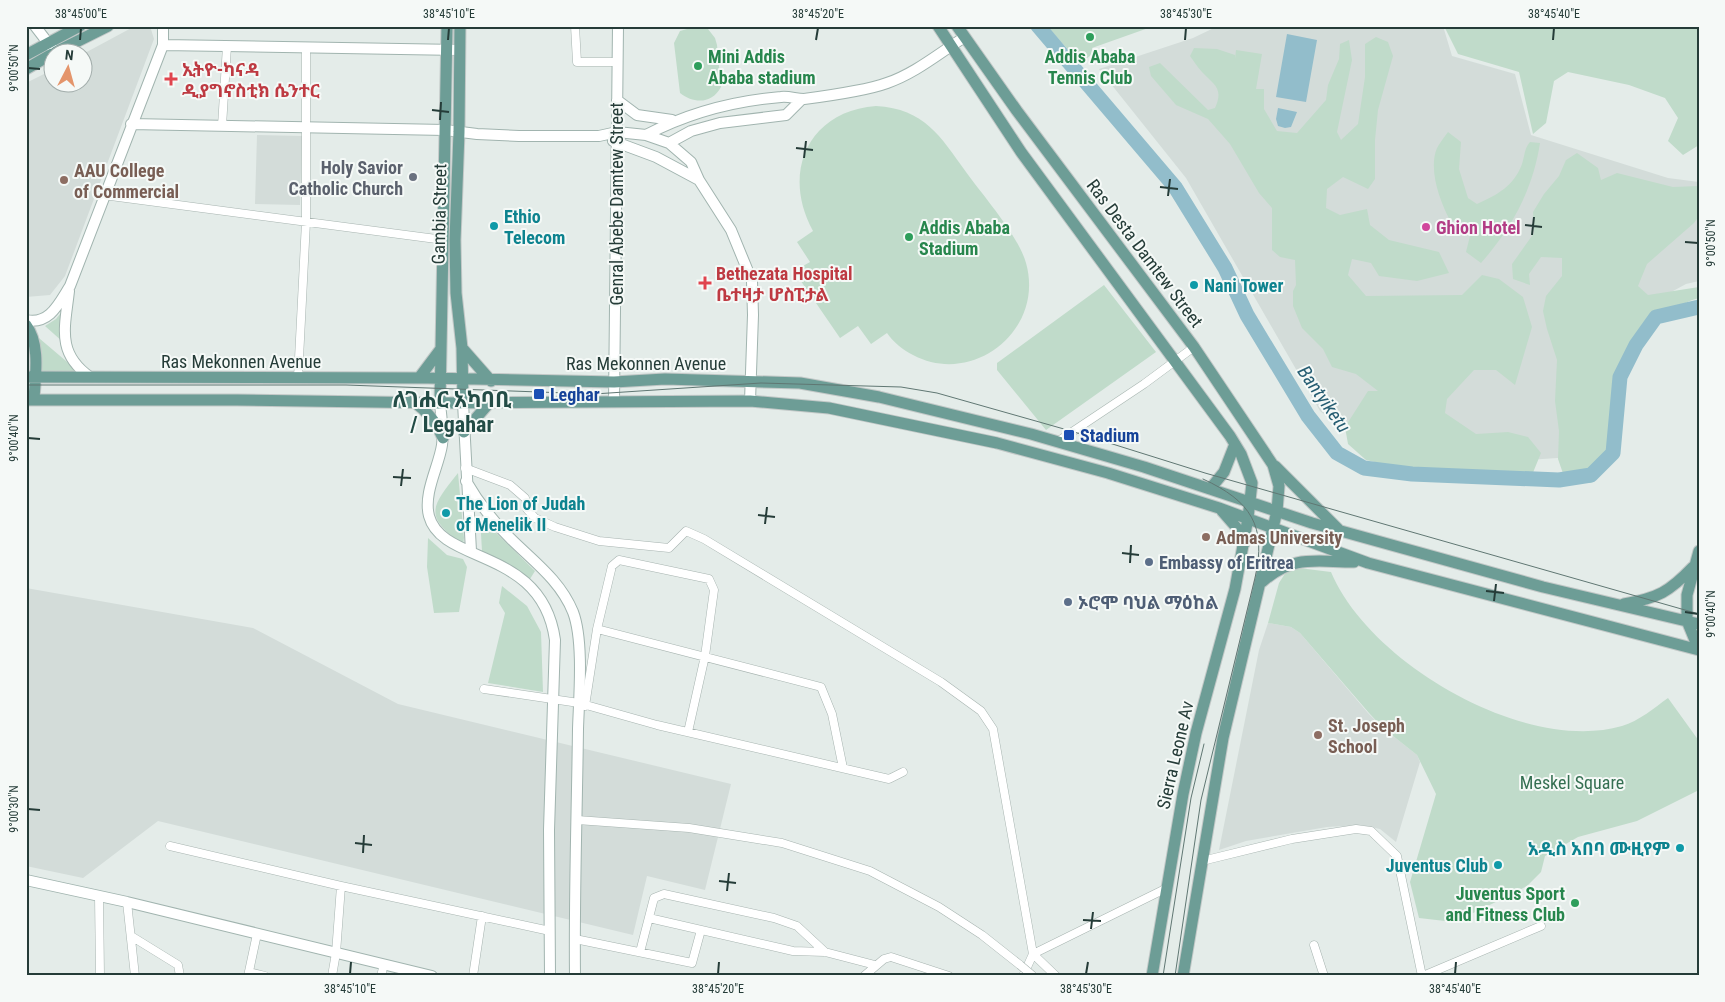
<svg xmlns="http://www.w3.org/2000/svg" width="1725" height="1002" font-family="'Roboto Condensed','Noto Sans Ethiopic',sans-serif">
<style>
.built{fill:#d3dcd9}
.green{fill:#c0dbca}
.water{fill:#92bdcb}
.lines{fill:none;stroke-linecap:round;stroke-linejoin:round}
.river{stroke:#92bdcb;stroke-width:15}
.street-casing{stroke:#a7b4b0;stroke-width:9}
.secondary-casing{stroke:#a1b4af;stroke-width:12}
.primary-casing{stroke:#c2c8c7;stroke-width:13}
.street{stroke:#fff;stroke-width:8}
.secondary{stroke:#fff;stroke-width:10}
.primary{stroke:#6d9d96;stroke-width:11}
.tram{stroke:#607773;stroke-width:1}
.street-bridge-casing{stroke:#a7b4b0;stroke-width:9;stroke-linecap:butt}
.street-bridge{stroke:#fff;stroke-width:8}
.ticks{fill:none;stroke:#253c38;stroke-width:2}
.leisure-dot{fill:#2e9e5b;stroke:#f5f9f7;stroke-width:2}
.health-dot{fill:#e0444e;stroke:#f5f9f7;stroke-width:2}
.worship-dot{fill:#6b7280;stroke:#f5f9f7;stroke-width:2}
.education-dot{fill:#8d6e63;stroke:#f5f9f7;stroke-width:2}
.culture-dot{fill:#0f9aa8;stroke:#f5f9f7;stroke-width:2}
.hotel-dot{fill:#d1479c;stroke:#f5f9f7;stroke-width:2}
.transit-dot{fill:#1a4fb4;stroke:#f5f9f7;stroke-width:2}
.service-dot{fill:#5c6f8a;stroke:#f5f9f7;stroke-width:2}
.labels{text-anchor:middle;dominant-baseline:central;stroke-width:4;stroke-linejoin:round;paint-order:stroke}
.leisure-label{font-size:18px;font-weight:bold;fill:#27864d;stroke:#f5f9f7;text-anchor:start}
.health-label{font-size:18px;font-weight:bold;fill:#be3a42;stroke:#f5f9f7;text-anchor:start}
.worship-label{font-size:18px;font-weight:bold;fill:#5b616d;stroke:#f5f9f7;text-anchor:end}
.education-label{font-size:18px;font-weight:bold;fill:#785e54;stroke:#f5f9f7;text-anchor:start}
.street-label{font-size:18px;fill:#253c38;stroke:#f5f9f7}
.culture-label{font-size:18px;font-weight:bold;fill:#0d838f;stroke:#f5f9f7;text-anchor:start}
.hotel-label{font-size:18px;font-weight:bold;fill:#b23c85;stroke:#f5f9f7;text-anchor:start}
.transit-label{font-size:18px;font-weight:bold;fill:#164399;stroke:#f5f9f7;text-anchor:start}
.service-label{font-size:18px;font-weight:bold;fill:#4e5e75;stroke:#f5f9f7;text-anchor:start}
.park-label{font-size:18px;fill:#346f51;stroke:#f5f9f7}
.water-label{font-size:19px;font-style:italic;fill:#255d72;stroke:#f5f9f7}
.district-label{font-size:22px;font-weight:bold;fill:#234c46;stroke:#f5f9f7}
.neatline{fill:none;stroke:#253c38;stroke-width:2}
.ticks-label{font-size:12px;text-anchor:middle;fill:#253c38}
</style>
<rect width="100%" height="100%" fill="#e4ece9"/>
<path class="built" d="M 135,26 L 150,26 L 154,39 L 65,276 L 50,295 L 26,297 L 26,83 L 52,70 L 52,82 L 82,82 L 83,54 Z
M 1218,26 L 1443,26 L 1452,56 L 1515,74 L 1531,135 L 1668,178 L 1699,182 L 1699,281 L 1686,284 L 1649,304 L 1587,456 L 1500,462 L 1371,453 L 1320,411 L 1186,178 L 1099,69 L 1193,38 Z
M 257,135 L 302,136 L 300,205 L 255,204 Z
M 26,588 L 253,628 L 398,704 L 731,784 L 705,890 L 647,876 L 633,935 L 158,821 L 83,878 L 26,866 Z
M 1268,623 L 1291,627 L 1300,633 L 1368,713 L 1383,728 L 1417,755 L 1420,762 L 1396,842 L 1380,829 L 1362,825 L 1327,827 L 1246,841 L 1219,850 L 1259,650 Z"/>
<path class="green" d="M 1047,26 L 1154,26 L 1092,48 L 1094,53 L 1080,63 Z
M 1444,26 L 1699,26 L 1699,145 L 1683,155 L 1668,141 L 1678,118 L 1665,98 L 1629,85 L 1568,72 L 1554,81 L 1546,123 L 1533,134 L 1519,72 L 1458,54 Z
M 694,27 L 708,29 L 715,38 L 717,45 L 721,87 C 712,104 694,104 680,93 L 674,43 L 680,31 Z
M 1376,37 L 1388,42 L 1393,56 L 1378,110 L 1375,140 L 1375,179 L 1368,189 L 1343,177 L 1327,189 L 1326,208 L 1340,215 L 1367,209 L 1370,225 L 1389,240 L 1439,252 L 1449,273 L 1417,281 L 1379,276 L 1371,263 L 1352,259 L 1348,275 L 1366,296 L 1462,295 L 1482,275 L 1499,279 L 1523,297 L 1532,327 L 1515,385 L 1496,370 L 1474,370 L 1447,399 L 1445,413 L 1476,434 L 1508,432 L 1528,437 L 1541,453 L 1532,475 L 1470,478 L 1400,468 L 1366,460 L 1348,444 L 1345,427 L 1368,391 L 1378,391 L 1356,374 L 1332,367 L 1323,349 L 1302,328 L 1293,306 L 1293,291 L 1296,285 L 1295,260 L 1280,257 L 1272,250 L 1272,208 L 1259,193 L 1230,144 L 1208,119 L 1176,105 L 1151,76 L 1149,67 L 1160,63 L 1208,110 L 1215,108 C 1224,88 1214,85 1202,72 C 1197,67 1194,61 1190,56 L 1194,48 L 1217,49 L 1235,55 L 1235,59 L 1236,50 L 1262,54 L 1256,89 L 1264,89 L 1264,109 L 1277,131 L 1297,133 L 1326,100 L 1328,85 L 1339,59 L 1340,44 L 1349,40 L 1352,60 L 1337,132 L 1341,140 L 1358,124 L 1365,77 L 1365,44 Z
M 876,106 C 925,109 940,136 966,172 C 984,197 1018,235 1026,263 C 1045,330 973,387 913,355 C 903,350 893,342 887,333 L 871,344 L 858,326 L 840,338 L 794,271 L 810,262 L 797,242 L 813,231 C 781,173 808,111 876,106 Z
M 1448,132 L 1461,142 L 1459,169 L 1468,198 L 1477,204 C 1497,195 1514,186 1522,164 C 1525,155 1524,149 1530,142 L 1540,143 C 1533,189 1512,228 1481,263 L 1466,252 L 1473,224 L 1450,220 C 1440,202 1428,169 1437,148 C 1440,143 1444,137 1448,132 Z
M 1577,153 L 1598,168 L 1601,180 L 1617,173 L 1673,187 L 1699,186 L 1699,216 L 1694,223 L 1647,264 L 1638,286 L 1648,295 L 1699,287 L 1699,298 C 1690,300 1682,305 1674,308 C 1602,341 1641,435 1591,483 L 1566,482 L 1558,459 L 1559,431 L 1555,401 L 1557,360 L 1547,329 L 1543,311 L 1546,296 L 1562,276 L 1562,258 L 1541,257 L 1529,274 L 1530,285 L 1513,279 L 1512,264 L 1534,233 L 1533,212 L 1544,194 L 1559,176 L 1566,160 Z
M 1104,285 L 1156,352 L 1046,430 L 997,370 L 997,363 Z
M 63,310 L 63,342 L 45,326 L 56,319 Z
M 33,333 L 79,372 L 38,373 Z
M 458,473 L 464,538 L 463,545 C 424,516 430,508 458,473 Z
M 480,517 L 535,571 L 530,579 L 482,551 Z
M 428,538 L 447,555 L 463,559 L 467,567 L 459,612 L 434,613 L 427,567 Z
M 1299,568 L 1331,572 C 1369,663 1525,754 1622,726 C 1639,721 1654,708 1668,698 L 1699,741 L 1699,790 L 1637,821 L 1578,837 L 1545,856 L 1541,872 L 1527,886 L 1504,898 L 1467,916 L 1445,921 L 1419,918 L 1410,882 L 1436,794 L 1417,755 L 1383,728 L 1369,713 L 1300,633 L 1291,627 L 1268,623 L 1279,583 L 1286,572 Z
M 502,586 L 527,606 L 541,632 L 543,692 L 488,683 L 505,613 L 499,603 Z"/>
<path class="water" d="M 1287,34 L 1317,40 L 1306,102 L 1276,97 Z
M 1278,108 L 1297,112 L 1291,127 L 1285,128 L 1278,126 L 1276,119 Z"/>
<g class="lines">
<path class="river" d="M 1038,26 L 1175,187 L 1225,268 L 1247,315 L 1308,416 L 1337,453 L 1364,468 L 1412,474 L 1559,480 L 1591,475 L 1613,453 L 1620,377 L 1636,345 L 1656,317 L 1699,307"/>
<defs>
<path id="street" d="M 575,26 L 577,62 L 616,62
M 222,126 L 227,46
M 103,195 L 444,240
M 298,378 L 306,222 L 306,48
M 1057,442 L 1144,384 L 1194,347
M 465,468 L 510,485 L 525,498 L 527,509 L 535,518 L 555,527 L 599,541 L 669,548 L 686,531 L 704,539 L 941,682 L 981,711 L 993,729 L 1033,954 L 1023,976
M 597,629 L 821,687 L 832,714 L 843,768
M 484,689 L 579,703 L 657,725 L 889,779 L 903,772
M 585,706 L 597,629 L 612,566 L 619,560 L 709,579 L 714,590 L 705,656 L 688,732
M 577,820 L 689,828 L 782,843 L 870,871 L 939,907 L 982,935 L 1020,965
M 170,846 L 341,886 L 550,931
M 1202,861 L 1292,839 L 1356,829 L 1371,831 L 1397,856 L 1422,976
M 99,896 L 100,976
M 127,902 L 135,976
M 649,918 L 793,951 L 825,952 L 875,965
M 131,936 L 178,965 L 180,976
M 575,939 L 692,963 L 701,930
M 1314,945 L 1324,976
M 640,952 L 654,898 L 664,894 L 774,918 L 797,926 L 825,952
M 249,972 L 265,976
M 248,976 L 257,934
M 332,976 L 336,953 L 341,886
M 381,976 L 384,964
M 473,976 L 482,916
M 864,976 L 884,959 L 891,957 L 949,976
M 1056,976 L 1033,954 L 1167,888
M 1423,976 L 1541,926"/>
<path id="secondary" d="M 35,26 L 55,52
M 163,45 L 459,50
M 617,100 L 637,115 L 672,120
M 131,124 L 445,130 L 477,134 L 519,136 L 599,136 L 617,132 L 646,135 L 669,143 L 691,162 L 699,180 L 731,230 L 752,281 L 753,315 L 750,401
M 646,135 C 688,113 733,101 781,97 C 789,96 796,99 804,99 C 827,96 865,91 887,83 C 916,73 939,53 965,37
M 613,141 L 656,157 L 699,180
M 669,143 L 691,131 L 720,123 L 786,115 L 802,99
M 69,291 C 65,327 56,353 90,377
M 26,320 C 50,325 59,303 70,286 L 163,45 L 163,26
M 614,402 L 618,26
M 440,403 C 441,416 444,431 442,445 C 439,466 423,493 429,516 C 442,565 542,547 555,640 L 549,830 L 550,976
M 463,403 L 471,551
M 466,481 C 478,502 492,520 510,538 C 533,561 560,580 573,612 C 584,641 579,697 578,729 C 577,811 574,894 575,976
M 26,880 L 127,902 L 432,976"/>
<path id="primary" d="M 460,26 L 459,132 L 455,240 L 456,293 L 462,348 L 463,403
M 938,26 L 1021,152 L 1230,436 L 1241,454 L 1252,483 L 1248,518 L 1235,589 L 1196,733 L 1183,794 L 1152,976
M 957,26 L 1017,111 L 1194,347 L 1273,465 L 1279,486 L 1277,511 L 1223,738 L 1183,976
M 56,52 L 108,26
M 26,55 L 80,26
M 26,69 L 52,54
M 26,325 C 41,345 35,377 34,400
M 462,348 L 491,381
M 26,377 L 428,378 L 614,382 L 665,379 L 800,383 L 879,397 L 1031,434 L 1144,467 L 1312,523 L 1543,587 L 1699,624
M 419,378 L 440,350
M 26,400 L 237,400 L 440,403 L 750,401 L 829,408 L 997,443 L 1108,473 L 1219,508 L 1368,563 L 1699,650
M 413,401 C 427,411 437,423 443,438
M 440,403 L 447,26
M 464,432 L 490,402
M 1275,466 L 1338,529
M 1210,489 L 1224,472 L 1235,444
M 1222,511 L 1236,527 L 1244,544
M 1699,551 L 1687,595 L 1687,621 L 1699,650
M 1262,582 C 1293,554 1316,562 1354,562
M 1624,604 C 1658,598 1669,592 1693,567"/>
</defs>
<use href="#street" class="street-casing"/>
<use href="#secondary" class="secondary-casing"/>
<use href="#primary" class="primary-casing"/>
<use href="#street" class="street"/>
<use href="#secondary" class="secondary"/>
<use href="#primary" class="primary"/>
<path class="tram" d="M 26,385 L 346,385 L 594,394 L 761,383 L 901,387 L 937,393 L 1071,431 L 1205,473 L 1699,614
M 1163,976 L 1191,798 L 1204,744
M 1175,976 L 1201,800 L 1255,578 C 1267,526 1251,501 1203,479"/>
<defs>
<path id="street-bridge" d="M 1020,965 L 1033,976"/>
</defs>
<use href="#street-bridge" class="street-bridge-casing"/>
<use href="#street-bridge" class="street-bridge"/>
</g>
<path class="ticks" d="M 80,40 L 81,28M 448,40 L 449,28M 816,40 L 818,28M 1185,40 L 1186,28M 1553,40 L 1554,28M 28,68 L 40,69M 432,110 L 449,112M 440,120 L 441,102M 796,148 L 813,150M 804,158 L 806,141M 1160,187 L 1178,189M 1168,196 L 1170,179M 1525,225 L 1542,227M 1532,235 L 1534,217M 1685,242 L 1698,243M 28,438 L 40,439M 393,477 L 411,478M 401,486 L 403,469M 758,515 L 775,517M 765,524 L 767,507M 1122,553 L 1139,555M 1130,563 L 1131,545M 1486,591 L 1504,593M 1494,601 L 1496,584M 1685,612 L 1698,614M 28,809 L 40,810M 355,843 L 372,845M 363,853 L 364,835M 719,881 L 736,883M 727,891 L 729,873M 1083,920 L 1101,921M 1091,929 L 1093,912M 350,974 L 351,962M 718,974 L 719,962M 1086,974 L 1088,962M 1455,974 L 1456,962"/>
<g class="leisure-dot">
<circle cx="1090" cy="37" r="5"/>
<circle cx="698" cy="66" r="5"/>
<circle cx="909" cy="237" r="5"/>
<circle cx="1575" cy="903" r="5"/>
</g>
<g class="health-dot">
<path d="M168.5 71.5h5v5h5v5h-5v5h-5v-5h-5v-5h5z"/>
<path d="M702.5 275.5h5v5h5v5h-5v5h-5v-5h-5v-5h5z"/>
</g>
<circle class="worship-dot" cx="413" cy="177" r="5"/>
<g class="education-dot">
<circle cx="64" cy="180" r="5"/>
<circle cx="1206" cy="537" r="5"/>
<circle cx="1318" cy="735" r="5"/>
</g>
<g class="culture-dot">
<circle cx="494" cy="226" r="5"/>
<circle cx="1194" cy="285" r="5"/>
<circle cx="446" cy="513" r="5"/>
<circle cx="1680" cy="848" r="5"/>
<circle cx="1498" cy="865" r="5"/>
</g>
<circle class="hotel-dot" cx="1426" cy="227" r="5"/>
<g class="transit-dot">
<rect x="533" y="388" width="12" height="12" rx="2.5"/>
<rect x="1063" y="429" width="12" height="12" rx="2.5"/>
</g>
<g class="service-dot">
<circle cx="1149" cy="562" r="5"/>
<circle cx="1068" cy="602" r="5"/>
</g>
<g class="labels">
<g class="leisure-label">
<text x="708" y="56">Mini Addis<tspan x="708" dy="21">Ababa stadium</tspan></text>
<text x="1090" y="56" text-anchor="middle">Addis Ababa<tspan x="1090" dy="21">Tennis Club</tspan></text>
<text x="919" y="227">Addis Ababa<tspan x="919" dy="21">Stadium</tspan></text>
<text x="1565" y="893" text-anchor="end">Juventus Sport<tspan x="1565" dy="21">and Fitness Club</tspan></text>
</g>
<g class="health-label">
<text x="182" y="69">ኢትዮ-ካናዳ<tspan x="182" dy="21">ዲያግኖስቲክ ሴንተር</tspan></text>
<text x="716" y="273">Bethezata Hospital<tspan x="716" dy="21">ቤተዛታ ሆስፒታል</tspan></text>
</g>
<g class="worship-label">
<text x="403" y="167">Holy Savior<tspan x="403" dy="21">Catholic Church</tspan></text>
</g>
<g class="education-label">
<text x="74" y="170">AAU College<tspan x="74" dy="21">of Commercial</tspan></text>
<text x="1216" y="537">Admas University</text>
<text x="1328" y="725">St. Joseph<tspan x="1328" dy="21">School</tspan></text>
</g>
<g class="street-label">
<text transform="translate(616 204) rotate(-90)">Genral Abebe Damtew Street</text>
<text transform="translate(439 214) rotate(-89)">Gambia Street</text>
<text transform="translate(1145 253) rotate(53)">Ras Desta Damtew Street</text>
<text x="241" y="361">Ras Mekonnen Avenue</text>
<text x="646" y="363">Ras Mekonnen Avenue</text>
<text transform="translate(1175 755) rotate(-77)">Sierra Leone Av</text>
</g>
<g class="culture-label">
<text x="504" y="216">Ethio<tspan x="504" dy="21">Telecom</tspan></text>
<text x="1204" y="285">Nani Tower</text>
<text x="456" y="503">The Lion of Judah<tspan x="456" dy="21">of Menelik II</tspan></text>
<text x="1670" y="848" text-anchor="end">አዲስ አበባ ሙዚየም</text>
<text x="1488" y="865" text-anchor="end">Juventus Club</text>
</g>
<g class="hotel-label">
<text x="1436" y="227">Ghion Hotel</text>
</g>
<g class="transit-label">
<text x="550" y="394">Leghar</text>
<text x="1080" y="435">Stadium</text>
</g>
<g class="service-label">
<text x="1159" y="562">Embassy of Eritrea</text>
<text x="1078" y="602">ኦሮሞ ባህል ማዕከል</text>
</g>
<g class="park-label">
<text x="1572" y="782">Meskel Square</text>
</g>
<g class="water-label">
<text transform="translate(1324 399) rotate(55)">Bantyiketu</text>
</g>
<g class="district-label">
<text x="452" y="399">ለገሐር አካባቢ<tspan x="452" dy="25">/ Legahar</tspan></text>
</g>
</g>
<rect width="1725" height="1002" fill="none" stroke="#f5f9f7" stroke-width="55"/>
<g transform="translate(68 68) rotate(6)"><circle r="24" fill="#f5f9f7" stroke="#a2adab"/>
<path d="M0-4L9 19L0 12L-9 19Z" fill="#e4956b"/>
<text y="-8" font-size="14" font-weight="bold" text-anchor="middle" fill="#253c38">N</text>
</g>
<rect x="28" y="28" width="1670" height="946" class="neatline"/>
<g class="ticks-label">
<text x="81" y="18">38°45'00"E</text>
<text x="449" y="18">38°45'10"E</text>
<text x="818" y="18">38°45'20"E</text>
<text x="1186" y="18">38°45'30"E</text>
<text x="1554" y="18">38°45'40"E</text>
<text transform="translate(14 68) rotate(-90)" y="4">9°00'50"N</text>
<text transform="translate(1711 243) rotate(-90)" y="4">9°00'50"N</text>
<text transform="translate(14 438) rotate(-90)" y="4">9°00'40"N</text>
<text transform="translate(1711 614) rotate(-90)" y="4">9°00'40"N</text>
<text transform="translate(14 809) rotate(-90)" y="4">9°00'30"N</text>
<text x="350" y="993">38°45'10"E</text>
<text x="718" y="993">38°45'20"E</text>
<text x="1086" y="993">38°45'30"E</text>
<text x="1455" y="993">38°45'40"E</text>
</g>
</svg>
